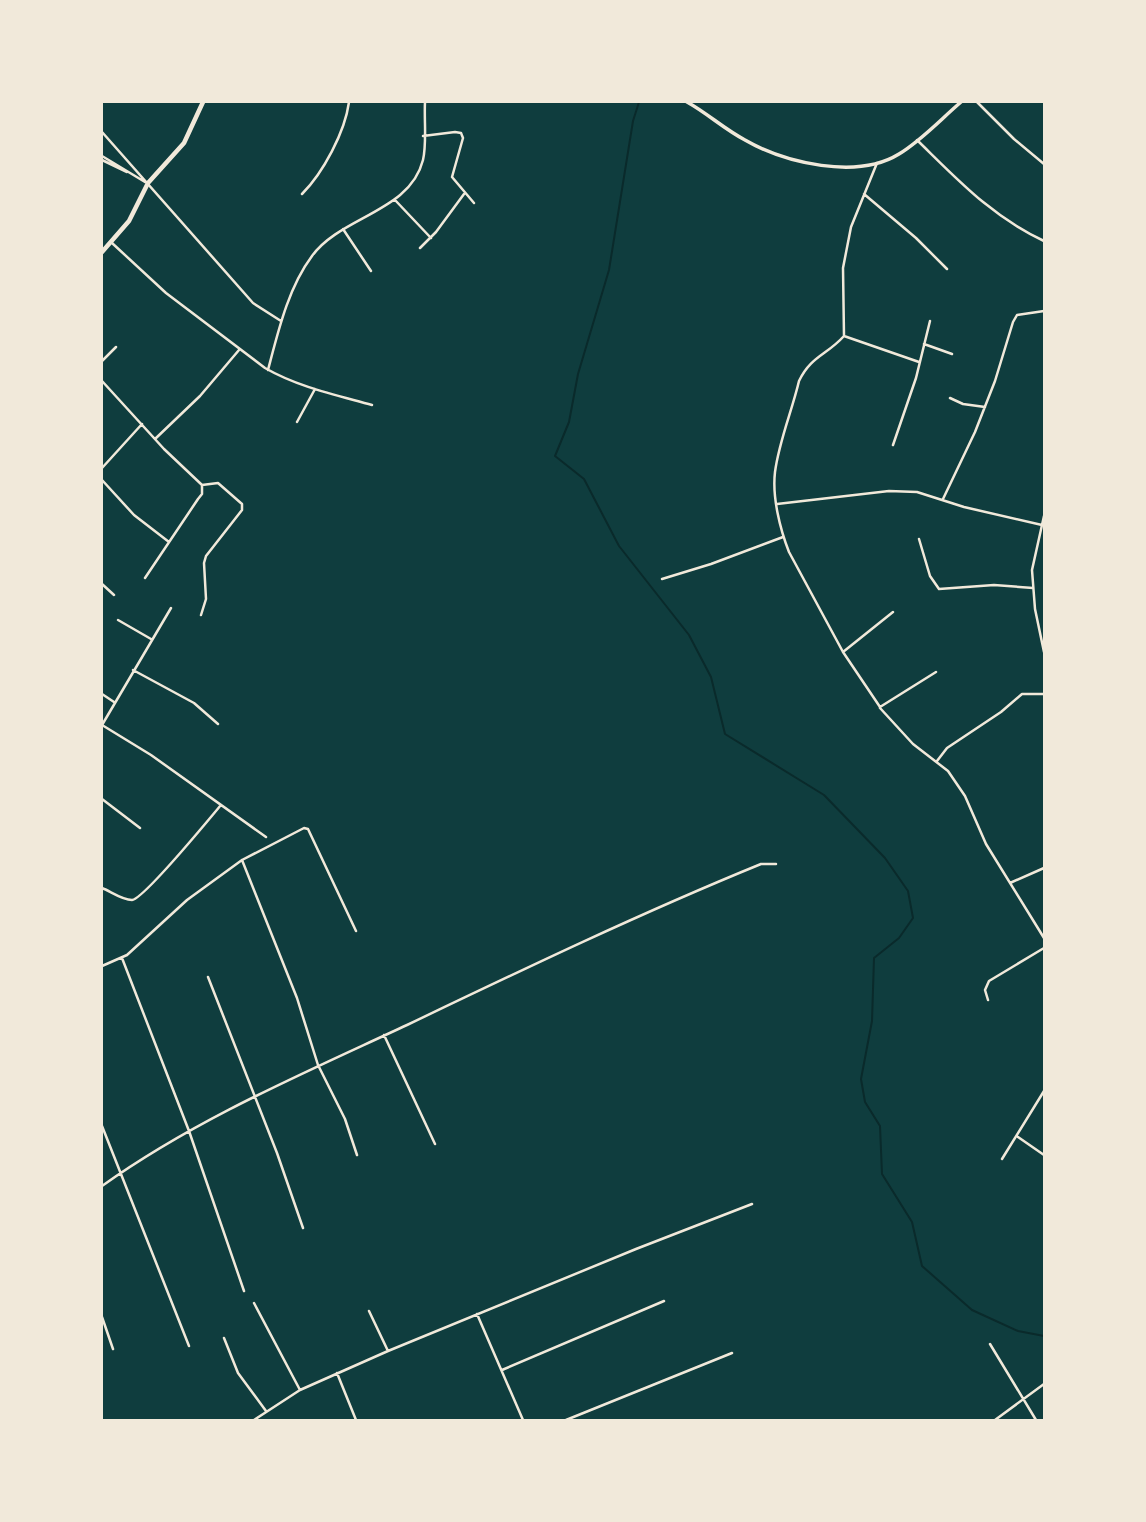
<svg xmlns="http://www.w3.org/2000/svg" width="1146" height="1522" font-family="Helvetica,sans-serif">
<style>
.lines{fill:none;stroke-linecap:round;stroke-linejoin:round}
.stream{stroke:#0a2a2b;stroke-width:2}
.minor{stroke:#f1e9da;stroke-width:2.5}
.tertiary{stroke:#f1e9da;stroke-width:3.5}
.secondary{stroke:#f1e9da;stroke-width:4.5}
</style>
<rect width="100%" height="100%" fill="#0f3d3e"/>
<g class="lines">
<path class="stream" d="M 639,102 L 633,121 L 609,270 L 578,374 L 569,422 L 555,456 L 584,479 L 619,546 L 689,635 L 711,677 L 725,734 L 824,795 L 885,858 L 908,891 L 913,918 L 899,938 L 874,958 L 872,1021 L 861,1079 L 865,1102 L 880,1126 L 882,1174 L 912,1222 L 922,1266 L 972,1310 L 1018,1331 L 1044,1336"/>
<path class="minor" d="M 977,102 L 1014,139 L 1044,164
M 102,132 L 253,303 L 281,321
M 423,136 L 455,132 L 461,133 L 463,138 L 452,177 L 474,203
M 917,140 C 958,180 991,216 1044,241
M 102,156 L 145,182
M 102,160 L 127,172
M 877,163 L 851,227 L 843,268 L 844,336 C 827,355 811,356 799,381 C 792,411 779,441 775,472 C 772,497 780,529 789,552 L 843,652 L 880,707 L 936,672
M 302,194 C 323,173 345,132 349,102
M 864,194 L 916,238 L 947,269
M 395,200 L 431,238
M 343,229 L 371,271
M 112,243 L 166,293 L 265,368 C 298,387 336,395 372,405
M 420,248 L 436,232 L 464,194
M 844,336 L 919,362
M 924,344 L 952,354
M 102,361 L 116,347
M 268,370 C 278,332 288,288 312,256 C 341,216 410,212 423,160 C 427,143 424,120 425,102
M 102,381 L 164,449 L 202,485
M 950,398 L 963,404 L 985,407
M 297,422 L 315,389
M 155,439 L 200,396 L 239,350
M 893,445 L 916,378 L 930,321
M 102,468 L 142,424
M 102,480 L 134,515 L 169,542
M 943,499 L 975,432 L 995,381 L 1013,322 L 1017,315 L 1044,311
M 777,504 L 889,491 L 917,492 L 964,507 L 1042,525
M 1044,516 L 1032,570 L 1035,609 L 1044,652
M 919,539 L 930,576 L 939,589 L 994,585 L 1033,588
M 145,578 L 198,499 L 202,494 L 202,485
M 662,579 L 711,564 L 783,537
M 102,584 L 114,595
M 201,615 L 206,599 L 204,563 L 206,556 L 242,510 L 242,504 L 218,483 L 202,485
M 118,620 L 151,639
M 843,652 L 893,612
M 133,670 L 194,703 L 218,724
M 102,694 L 114,702
M 880,708 L 913,744 L 948,771 L 965,796 L 986,844 L 1044,938
M 102,725 L 151,755 L 266,837
M 102,725 L 171,608
M 937,761 L 947,748 L 1001,712 L 1022,694 L 1044,694
M 102,799 L 140,828
M 242,860 L 297,998 L 318,1065 L 345,1119 L 357,1155
M 1010,883 L 1044,868
M 102,888 C 110,891 122,900 132,900 C 144,899 209,819 221,805
M 122,958 L 189,1131 L 244,1291
M 102,966 L 127,955 L 187,900 L 242,860 L 304,828 L 308,829 L 356,931
M 208,977 L 277,1153 L 303,1228
M 988,1000 L 985,990 L 989,981 L 1044,948
M 384,1035 L 435,1144
M 102,1126 L 189,1346
M 1018,1137 L 1044,1155
M 1002,1159 L 1044,1091
M 102,1186 C 196,1119 302,1074 407,1025 C 524,969 641,913 761,864 L 776,864
M 254,1303 L 300,1390
M 477,1314 L 523,1420
M 102,1317 L 113,1349
M 224,1338 L 238,1373 L 266,1411
M 990,1344 L 1036,1420
M 388,1351 L 636,1249 L 752,1204
M 502,1370 L 664,1301
M 337,1373 L 356,1420
M 254,1420 L 300,1390 L 388,1351 L 369,1311
M 566,1420 L 732,1353
M 995,1420 L 1044,1384"/>
<path class="tertiary" d="M 687,102 C 707,113 724,129 745,140 C 785,163 857,180 899,154 C 922,140 941,119 961,102"/>
<path class="secondary" d="M 102,252 L 129,221 L 148,183 L 184,143 L 203,102"/>
</g>
<rect width="1146" height="1522" fill="none" stroke="#f1e9da" stroke-width="206"/>
</svg>
